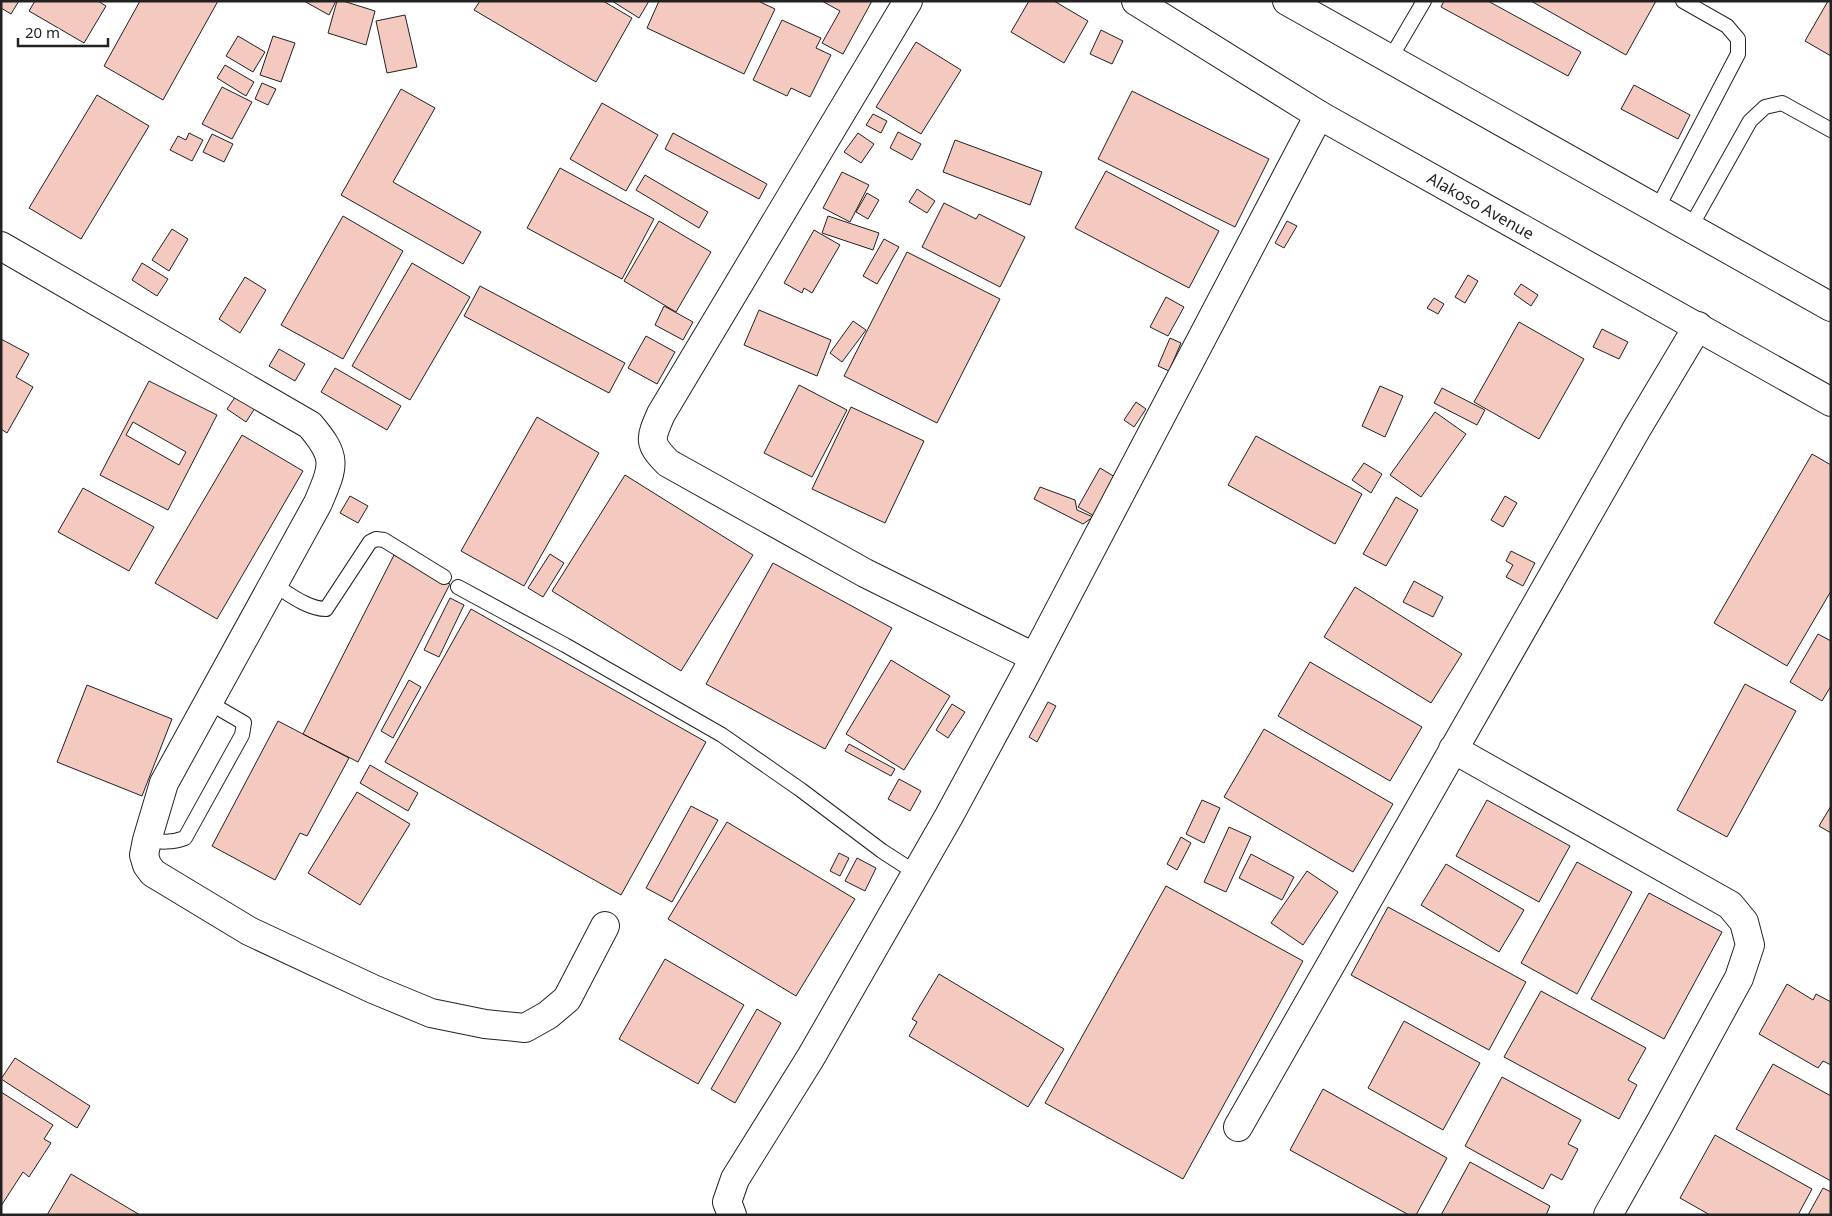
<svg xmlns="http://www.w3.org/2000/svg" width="1832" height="1216" font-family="'Noto Sans',sans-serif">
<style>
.building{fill:#f3c9c0;stroke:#222;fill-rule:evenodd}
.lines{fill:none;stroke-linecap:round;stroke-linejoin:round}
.service-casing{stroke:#222;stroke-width:16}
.minor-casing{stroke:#222;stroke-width:30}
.tertiary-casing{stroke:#222;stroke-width:30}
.service{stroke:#fff;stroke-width:14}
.minor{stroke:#fff;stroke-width:28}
.tertiary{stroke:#fff;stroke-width:28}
.labels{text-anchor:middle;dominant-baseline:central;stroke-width:4;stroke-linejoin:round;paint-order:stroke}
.street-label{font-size:16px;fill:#222;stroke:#fff}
</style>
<rect width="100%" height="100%" fill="#fff"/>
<path class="building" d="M 1,1 L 19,1 L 11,14 L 1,8 Z
M 35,1 L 98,1 L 106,6 L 84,43 L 29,11 Z
M 140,1 L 218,1 L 163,100 L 104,66 Z
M 304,1 L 336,1 L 329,15 Z
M 337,1 L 343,1 L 375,11 L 366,45 L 328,33 Z
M 480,1 L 603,1 L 632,18 L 596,82 L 474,10 Z
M 612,1 L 649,1 L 639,18 Z
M 659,1 L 758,1 L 775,9 L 744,74 L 647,28 Z
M 822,1 L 872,1 L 843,54 L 822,43 L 840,11 Z
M 1029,1 L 1054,1 L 1088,21 L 1064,63 L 1011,32 Z
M 1444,1 L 1488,1 L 1581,52 L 1568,76 L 1441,7 Z
M 1531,1 L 1656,1 L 1626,55 Z
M 1828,1 L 1831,1 L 1831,56 L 1805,41 Z
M 405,15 L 417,67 L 387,73 L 376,21 Z
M 782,20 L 821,38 L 816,48 L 831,55 L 810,97 L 791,88 L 787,96 L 753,80 Z
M 1101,30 L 1123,41 L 1112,64 L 1090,54 Z
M 238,36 L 265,52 L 253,72 L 226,56 Z
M 273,36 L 295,43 L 281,82 L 260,75 Z
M 916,42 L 961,70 L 921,134 L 876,107 Z
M 225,65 L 254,82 L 246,96 L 217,78 Z
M 262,83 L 276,89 L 268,105 L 255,99 Z
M 1634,85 L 1690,115 L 1678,139 L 1621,109 Z
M 222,87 L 252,102 L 232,139 L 202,124 Z
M 401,89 L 435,108 L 393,182 L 481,232 L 463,264 L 341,195 Z
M 1132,91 L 1269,159 L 1235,227 L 1098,159 Z
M 97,95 L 149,126 L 81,239 L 29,208 Z
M 602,103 L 658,135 L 626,191 L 570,159 Z
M 873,114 L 887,121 L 881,133 L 866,125 Z
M 898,132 L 921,144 L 912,160 L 890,148 Z
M 189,133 L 203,140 L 192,161 L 170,150 L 178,136 L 186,140 Z
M 673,133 L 767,184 L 759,199 L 665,149 Z
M 858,133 L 874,144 L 861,163 L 844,152 Z
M 212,134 L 233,144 L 224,162 L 203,152 Z
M 955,140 L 1042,172 L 1030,205 L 943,172 Z
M 560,168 L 654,219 L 622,279 L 527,228 Z
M 1106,171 L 1219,231 L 1189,288 L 1075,228 Z
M 842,172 L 869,185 L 850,222 L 823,208 Z
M 645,175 L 708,212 L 699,228 L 636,190 Z
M 917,189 L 935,201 L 927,213 L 909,202 Z
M 867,193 L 879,200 L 868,219 L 856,212 Z
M 944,203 L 976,219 L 979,214 L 1025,237 L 1000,287 L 922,247 Z
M 343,216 L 403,251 L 343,359 L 281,325 Z
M 828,216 L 879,233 L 873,250 L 822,233 Z
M 659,221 L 711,252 L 676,312 L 624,281 Z
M 1287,221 L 1297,226 L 1284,248 L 1275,243 Z
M 172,229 L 188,239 L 169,271 L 152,260 Z
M 814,230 L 840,245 L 812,293 L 804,288 L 802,293 L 784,283 Z
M 884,239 L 899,247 L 877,284 L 863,276 Z
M 907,252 L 1000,299 L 937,423 L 844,376 Z
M 142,263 L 168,279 L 157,296 L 132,280 Z
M 412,263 L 470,297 L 410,400 L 352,366 Z
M 1468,275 L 1478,281 L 1465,303 L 1455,297 Z
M 245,277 L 266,290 L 240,333 L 219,319 Z
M 1521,284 L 1538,295 L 1531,306 L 1514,294 Z
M 480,286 L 625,363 L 609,393 L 464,316 Z
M 1166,297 L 1184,307 L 1168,336 L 1150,327 Z
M 1434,298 L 1444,304 L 1438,314 L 1427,308 Z
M 664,306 L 693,322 L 683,340 L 655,325 Z
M 759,310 L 831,340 L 817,376 L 744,345 Z
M 853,321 L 866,330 L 842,362 L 830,353 Z
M 1519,322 L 1584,359 L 1539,439 L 1474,402 Z
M 1602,329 L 1628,342 L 1619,359 L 1593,347 Z
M 646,336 L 675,352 L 657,384 L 628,368 Z
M 1170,338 L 1181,343 L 1169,371 L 1158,366 Z
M 1,339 L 29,354 L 16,377 L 33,387 L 7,433 L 1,429 Z
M 279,349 L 305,364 L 295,381 L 269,366 Z
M 335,368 L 401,406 L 387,430 L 321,392 Z
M 149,381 L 217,415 L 168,510 L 100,475 ZM 133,422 L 186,452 L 179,465 L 126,435 Z
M 799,385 L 847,410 L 812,477 L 764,453 Z
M 1380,386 L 1403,396 L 1385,437 L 1362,426 Z
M 1442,388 L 1485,410 L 1477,425 L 1434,403 Z
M 238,393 L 257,405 L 246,422 L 227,409 Z
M 1136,402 L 1146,409 L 1134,427 L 1124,420 Z
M 851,407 L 924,441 L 885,523 L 812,489 Z
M 1435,412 L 1466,434 L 1421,497 L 1390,475 Z
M 537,417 L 599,453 L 524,586 L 461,551 Z
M 242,435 L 303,471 L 217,619 L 155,583 Z
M 1256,436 L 1362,494 L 1335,544 L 1228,485 Z
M 1812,454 L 1831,465 L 1831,591 L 1787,666 L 1714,623 Z
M 1364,463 L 1382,474 L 1371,493 L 1352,480 Z
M 1100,468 L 1120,480 L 1098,518 L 1078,507 Z
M 625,475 L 753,555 L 681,671 L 552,591 Z
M 1040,487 L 1075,500 L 1077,510 L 1093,517 L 1083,524 L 1034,499 Z
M 83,488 L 154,527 L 129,571 L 58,532 Z
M 350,496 L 368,506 L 358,523 L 340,513 Z
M 1505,496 L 1517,503 L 1503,527 L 1491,520 Z
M 1396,497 L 1418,510 L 1386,566 L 1363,554 Z
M 1511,551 L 1535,563 L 1523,586 L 1506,577 L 1513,565 L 1506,561 Z
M 550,554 L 564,563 L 543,597 L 528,588 Z
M 394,555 L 450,584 L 358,762 L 303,734 Z
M 773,563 L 892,628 L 825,749 L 706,684 Z
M 1414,581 L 1443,597 L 1433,617 L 1403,602 Z
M 1355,587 L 1462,654 L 1431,703 L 1324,637 Z
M 450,598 L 464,605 L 439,657 L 424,650 Z
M 471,609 L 706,742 L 621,895 L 385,762 Z
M 1818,634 L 1831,641 L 1831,686 L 1822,701 L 1790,682 Z
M 891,660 L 950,696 L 904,770 L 846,734 Z
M 1310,662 L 1422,727 L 1390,781 L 1278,716 Z
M 409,680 L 421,687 L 393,738 L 381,731 Z
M 1745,684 L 1796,711 L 1727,837 L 1677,810 Z
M 87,685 L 172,719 L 142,796 L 57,762 Z
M 1048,702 L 1056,706 L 1037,742 L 1029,737 Z
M 952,704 L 965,712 L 948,738 L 936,730 Z
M 278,721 L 349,758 L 307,836 L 300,833 L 275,880 L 212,846 Z
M 1264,729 L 1393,804 L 1353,872 L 1224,797 Z
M 849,744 L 895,769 L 891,776 L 845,751 Z
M 370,765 L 418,793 L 408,811 L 360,783 Z
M 899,779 L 921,791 L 910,811 L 888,799 Z
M 357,792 L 410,824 L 360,905 L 308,873 Z
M 1202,800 L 1220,808 L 1204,843 L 1186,834 Z
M 1487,800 L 1570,846 L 1539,902 L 1456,856 Z
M 691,806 L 718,820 L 672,902 L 646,888 Z
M 1831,806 L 1831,833 L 1819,826 Z
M 727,822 L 855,899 L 796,996 L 668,919 Z
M 1229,827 L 1251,837 L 1226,892 L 1204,882 Z
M 1181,837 L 1191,843 L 1177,870 L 1167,864 Z
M 839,853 L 849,858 L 840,876 L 830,871 Z
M 1251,854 L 1294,877 L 1282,900 L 1239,878 Z
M 857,858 L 876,868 L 865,891 L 845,881 Z
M 1577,862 L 1632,892 L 1577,994 L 1521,963 Z
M 1446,864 L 1524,910 L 1499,952 L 1421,905 Z
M 1307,871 L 1338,892 L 1303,945 L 1271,923 Z
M 1166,886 L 1303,961 L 1183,1179 L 1045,1103 Z
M 1649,893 L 1722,932 L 1664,1039 L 1591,999 Z
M 1388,907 L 1526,982 L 1489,1050 L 1351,975 Z
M 665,959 L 744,1005 L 698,1084 L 619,1039 Z
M 939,974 L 1064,1049 L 1028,1107 L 909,1036 L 917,1022 L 912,1019 Z
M 1787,984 L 1813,1000 L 1816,994 L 1831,1002 L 1831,1065 L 1823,1061 L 1818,1068 L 1759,1034 Z
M 1541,991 L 1646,1048 L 1628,1080 L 1637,1085 L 1619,1119 L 1504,1057 Z
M 757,1009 L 781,1023 L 735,1103 L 711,1089 Z
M 1404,1021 L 1480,1063 L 1443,1130 L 1368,1088 Z
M 15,1058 L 90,1106 L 77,1128 L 1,1079 Z
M 1773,1064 L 1831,1096 L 1831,1181 L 1736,1129 Z
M 1502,1077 L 1581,1120 L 1568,1144 L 1578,1149 L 1562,1180 L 1551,1174 L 1543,1189 L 1465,1146 Z
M 1323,1089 L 1447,1158 L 1416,1215 L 1409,1215 L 1290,1150 Z
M 1,1092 L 53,1125 L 44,1139 L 51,1143 L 29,1177 L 23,1172 L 1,1206 Z
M 1715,1135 L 1812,1189 L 1798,1215 L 1710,1215 L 1680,1198 Z
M 1470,1162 L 1550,1206 L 1546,1215 L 1441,1215 Z
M 71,1174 L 140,1215 L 47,1215 Z
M 1823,1188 L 1831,1192 L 1831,1215 L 1808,1215 Z"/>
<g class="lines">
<defs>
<path id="service" d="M 1390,59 L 1424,1
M 1657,209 L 1738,54 L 1738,39 L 1727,26 L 1683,1
M 1690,228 L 1750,121 L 1765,107 L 1782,103 L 1831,130
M 273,584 C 289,594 308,609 326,609 L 370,542 L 376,539 L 384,540 L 444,577
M 458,587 L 565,645 L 722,735 L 801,790 L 882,851 L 916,873
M 147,840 C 160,842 172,843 185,838 L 242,735 L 244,723 L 208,702"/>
<path id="minor" d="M 908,1 L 661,414 C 650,439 648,443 668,463 L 865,573 L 1034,657
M 1,246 L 310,425 C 338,458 334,465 318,503 L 164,783 L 147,840 L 144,855 L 147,865 L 153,873 L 249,931 L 373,989 L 431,1013 L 485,1024 L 525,1028 L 548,1015 L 567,999 L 605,926
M 1453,749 L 1730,905 L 1744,922 L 1750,945 L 1739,978 L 1661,1121 L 1608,1215
M 1238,1127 L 1636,430 L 1698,326
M 732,1215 L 727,1202 L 735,1179 L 811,1057 L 949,816 L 1022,681 L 1319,115"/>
<g id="tertiary">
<path id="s1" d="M 1136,1 L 1319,115 L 1831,402"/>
<path d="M 1287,1 L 1831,307"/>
</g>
</defs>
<use href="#service" class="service-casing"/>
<use href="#minor" class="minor-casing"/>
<use href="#tertiary" class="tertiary-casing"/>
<use href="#service" class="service"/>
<use href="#minor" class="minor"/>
<use href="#tertiary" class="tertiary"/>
</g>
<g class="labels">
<g class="street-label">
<text stroke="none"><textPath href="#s1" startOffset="401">Alakoso Avenue</textPath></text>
</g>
</g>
<rect width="1832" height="1216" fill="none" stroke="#222222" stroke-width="5"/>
<path d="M18 38v8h90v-8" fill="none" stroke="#222222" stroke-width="2.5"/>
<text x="25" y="38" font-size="15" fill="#222222" stroke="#ffffff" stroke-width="4" paint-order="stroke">20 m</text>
</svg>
